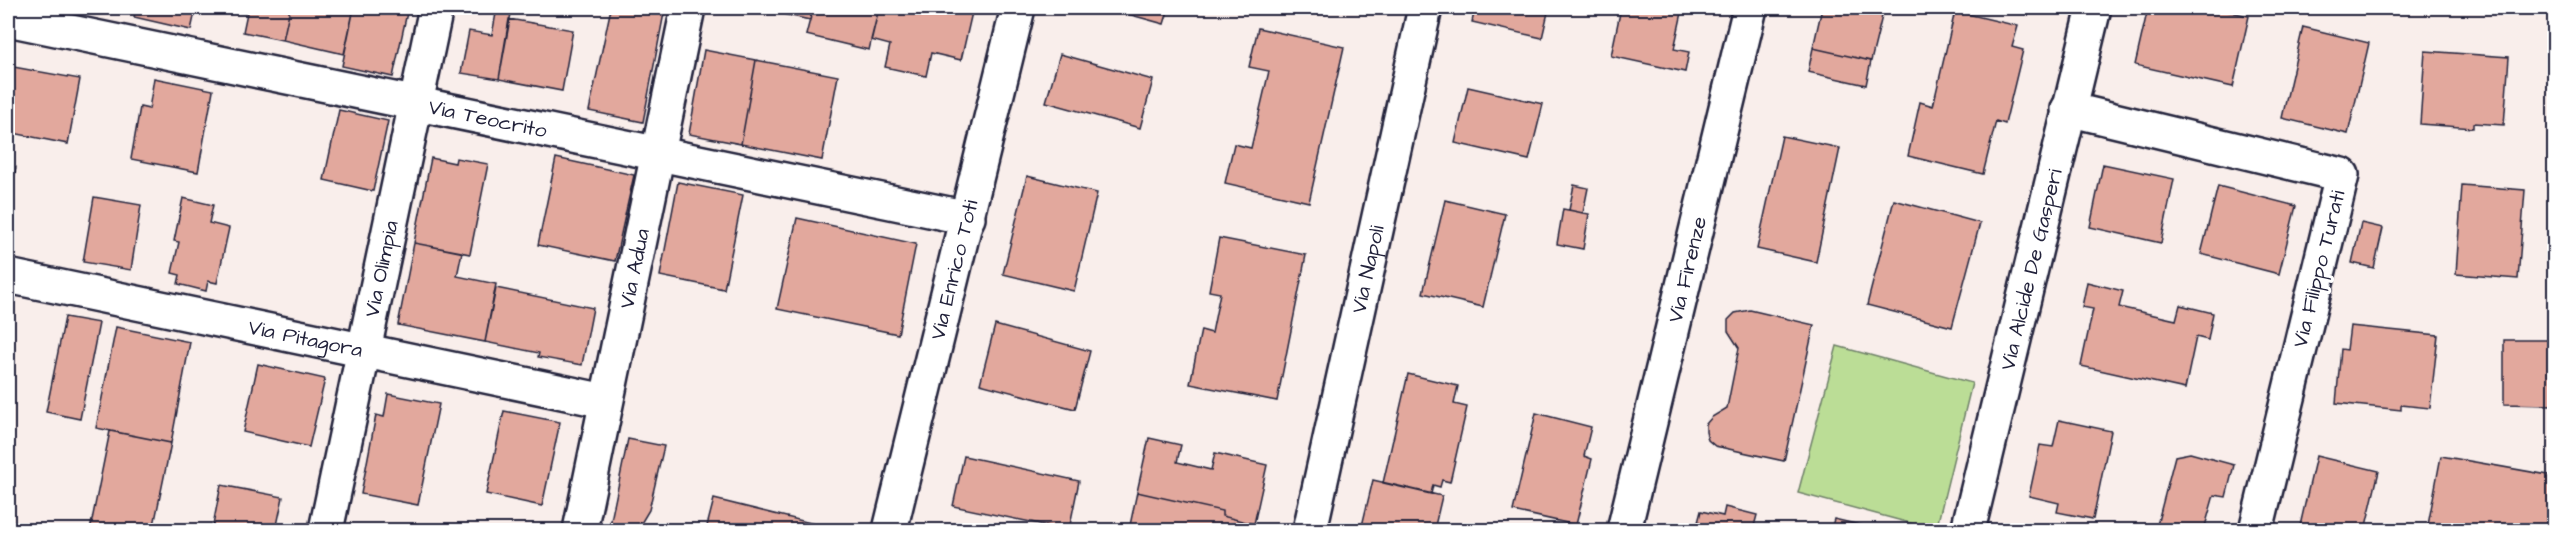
<svg xmlns="http://www.w3.org/2000/svg" width="2562" height="538" font-family="'Architects Daughter',sans-serif">
<style>
.green{fill:#bbdd96;stroke:#6e8068;stroke-width:1.5}
.building{fill:#e2a89d;stroke:#22223b;stroke-width:1.5}
.lines{fill:none;stroke-linecap:round;stroke-linejoin:round}
.minor-casing{stroke:#22223b;stroke-width:38}
.minor{stroke:#fff;stroke-width:33}
.labels{text-anchor:middle;dominant-baseline:central;stroke-width:6;stroke-linejoin:round;paint-order:stroke}
.street-label{font-size:21px;fill:#22223b;stroke:#fff}
</style>
<rect width="100%" height="100%" fill="#f9eeeb"/>
<filter id="ink" filterUnits="userSpaceOnUse"><feTurbulence type="fractalNoise" baseFrequency=".0167" numOctaves="2"/><feDisplacementMap in="SourceGraphic" scale="12" xChannelSelector="R" yChannelSelector="G"/><feConvolveMatrix kernelMatrix="1 2 1 2 8 2 1 2 1" color-interpolation-filters="sRGB"/></filter>
<g filter="url(#ink)">
<path class="green" d="M 1837,346 L 1972,383 L 1936,530 L 1798,493 Z"/>
<path class="building" d="M 136,8 L 196,8 L 191,30 L 134,17 Z
M 248,8 L 290,8 L 283,40 L 243,32 Z
M 290,8 L 354,8 L 344,54 L 283,40 Z
M 354,8 L 408,8 L 393,77 L 342,66 Z
M 497,8 L 512,8 L 499,79 L 461,73 L 469,31 L 492,35 Z
M 611,8 L 665,8 L 643,122 L 589,111 Z
M 755,8 L 813,8 L 810,20 Z
M 813,8 L 879,8 L 869,50 L 806,35 Z
M 879,8 L 973,8 L 961,60 L 931,53 L 926,76 L 885,67 L 890,45 L 871,40 Z
M 1106,8 L 1169,8 L 1164,24 Z
M 1475,8 L 1549,8 L 1542,38 L 1472,22 Z
M 1621,8 L 1683,8 L 1674,49 L 1689,52 L 1685,72 L 1611,56 Z
M 1822,8 L 1884,8 L 1871,61 L 1813,48 Z
M 2148,8 L 2174,8 L 2188,11 L 2189,8 L 2212,8 L 2249,16 L 2233,87 L 2135,65 Z
M 1955,11 L 2018,26 L 2012,47 L 2023,50 L 2005,124 L 1996,121 L 1983,174 L 1908,156 L 1920,102 L 1933,106 Z
M 509,19 L 573,30 L 562,91 L 499,79 Z
M 2303,27 L 2369,43 L 2348,134 L 2282,118 Z
M 1258,28 L 1344,47 L 1309,202 L 1225,183 L 1234,144 L 1251,148 L 1269,71 L 1249,67 Z
M 1813,48 L 1871,61 L 1866,85 L 1808,72 Z
M 704,50 L 756,60 L 741,144 L 689,134 Z
M 2425,51 L 2509,57 L 2504,125 L 2473,123 L 2473,128 L 2420,124 Z
M 1060,54 L 1153,80 L 1140,128 L 1046,102 Z
M 756,60 L 838,76 L 822,160 L 741,144 Z
M 8,66 L 80,79 L 68,144 L 8,132 Z
M 154,78 L 213,90 L 198,172 L 131,159 L 140,107 L 149,109 Z
M 1468,87 L 1543,104 L 1529,160 L 1455,143 Z
M 339,110 L 388,121 L 373,191 L 324,180 Z
M 1782,136 L 1840,148 L 1816,262 L 1757,249 Z
M 431,158 L 455,163 L 456,158 L 488,164 L 470,254 L 414,243 Z
M 556,158 L 634,175 L 615,261 L 538,245 Z
M 2103,164 L 2174,179 L 2161,243 L 2090,227 Z
M 8,165 L 16,167 L 8,209 Z
M 1027,176 L 1097,193 L 1074,291 L 1003,274 Z
M 678,182 L 743,195 L 724,289 L 660,276 Z
M 1574,185 L 1588,188 L 1583,213 L 1569,210 Z
M 2462,185 L 2525,190 L 2518,279 L 2456,274 Z
M 2218,186 L 2296,206 L 2279,274 L 2201,254 Z
M 94,197 L 141,205 L 131,270 L 83,262 Z
M 183,198 L 213,205 L 209,223 L 229,228 L 217,283 L 208,281 L 206,291 L 178,284 L 180,275 L 172,273 L 179,242 L 174,241 Z
M 1445,200 L 1505,214 L 1483,307 L 1423,293 Z
M 1894,200 L 1980,223 L 1952,327 L 1867,305 Z
M 1563,209 L 1589,214 L 1583,249 L 1557,244 Z
M 797,218 L 916,244 L 898,334 L 777,309 Z
M 2361,223 L 2383,228 L 2374,268 L 2352,263 Z
M 1219,238 L 1306,255 L 1277,401 L 1190,384 L 1201,330 L 1212,333 L 1220,293 L 1209,291 Z
M 414,243 L 462,252 L 457,276 L 496,284 L 485,342 L 398,325 Z
M 2087,282 L 2123,291 L 2119,307 L 2176,320 L 2180,305 L 2213,313 L 2208,340 L 2196,337 L 2185,389 L 2081,366 L 2093,309 L 2082,307 Z
M 496,288 L 593,308 L 582,365 L 538,357 L 539,353 L 485,342 Z
M 1750,310 L 1814,325 L 1784,461 L 1715,446 L 1708,440 L 1706,432 L 1706,424 L 1712,417 L 1727,408 L 1739,348 L 1728,331 L 1728,320 L 1735,313 Z
M 65,317 L 99,323 L 80,419 L 46,412 Z
M 995,325 L 1090,351 L 1075,409 L 980,384 Z
M 2350,326 L 2438,335 L 2430,408 L 2401,405 L 2401,410 L 2336,403 L 2341,349 L 2347,350 Z
M 116,327 L 190,342 L 171,443 L 96,428 Z
M 2504,340 L 2554,340 L 2554,405 L 2504,404 Z
M 258,364 L 325,379 L 309,447 L 243,432 Z
M 1408,374 L 1458,386 L 1454,404 L 1467,407 L 1450,482 L 1442,480 L 1440,487 L 1433,485 L 1431,494 L 1383,483 Z
M 388,394 L 439,404 L 418,505 L 361,494 L 376,415 L 384,417 Z
M 504,411 L 560,422 L 542,506 L 486,494 Z
M 1536,413 L 1591,427 L 1584,456 L 1592,459 L 1576,525 L 1513,511 Z
M 2059,420 L 2111,431 L 2093,519 L 2057,512 L 2059,503 L 2029,496 L 2040,445 L 2053,447 Z
M 110,431 L 171,443 L 153,530 L 90,530 Z
M 1149,438 L 1181,445 L 1177,462 L 1211,470 L 1215,453 L 1267,465 L 1254,524 L 1222,516 L 1222,511 L 1137,492 Z
M 628,439 L 664,446 L 649,510 L 637,530 L 609,530 Z
M 2190,453 L 2234,465 L 2226,497 L 2214,495 L 2204,530 L 2173,530 L 2157,525 L 2175,456 Z
M 964,456 L 1079,481 L 1069,530 L 953,506 Z
M 2316,456 L 2379,471 L 2365,530 L 2299,530 Z
M 2441,456 L 2554,476 L 2554,530 L 2459,530 L 2428,525 Z
M 1373,480 L 1442,496 L 1434,530 L 1361,530 Z
M 221,485 L 283,497 L 276,530 L 212,530 Z
M 1137,492 L 1222,511 L 1222,516 L 1254,524 L 1252,530 L 1129,530 Z
M 714,499 L 839,530 L 706,530 Z
M 1725,507 L 1757,515 L 1753,530 L 1696,530 L 1701,511 L 1723,516 Z
M 1834,519 L 1881,530 L 1831,530 Z
M 2428,525 L 2459,530 L 2427,530 Z"/>
<g class="lines">
<defs>
<g id="minor">
<path id="s1" d="M 8,19 L 968,218"/>
<path d="M 2068,109 L 2342,175 L 2256,530"/>
<path id="s2" d="M 8,276 L 605,401"/>
<path id="s3" d="M 326,530 L 436,8"/>
<path id="s4" d="M 580,530 L 688,8"/>
<path id="s5" d="M 890,530 L 1018,8"/>
<path id="s6" d="M 1310,530 L 1425,8"/>
<path id="s7" d="M 1624,530 L 1750,8"/>
<path id="s8" d="M 1968,530 L 2094,8"/>
</g>
</defs>
<use href="#minor" class="minor-casing"/>
<use href="#minor" class="minor"/>
</g>
</g>
<g class="labels">
<g class="street-label">
<text stroke="none"><textPath href="#s1" startOffset="490">Via Teocrito</textPath></text>
<text stroke="none"><textPath href="#s3" startOffset="267">Via Olimpia</textPath></text>
<text stroke="none"><textPath href="#s4" startOffset="267">Via Adua</textPath></text>
<text stroke="none"><textPath href="#s5" startOffset="268">Via Enrico Toti</textPath></text>
<text stroke="none"><textPath href="#s6" startOffset="267">Via Napoli</textPath></text>
<text stroke="none"><textPath href="#s7" startOffset="268">Via Firenze</textPath></text>
<text stroke="none"><textPath href="#s8" startOffset="268">Via Alcide De Gasperi</textPath></text>
<text transform="translate(2319 269) rotate(-76)">Via Filippo Turati</text>
<text stroke="none"><textPath href="#s2" startOffset="304">Via Pitagora</textPath></text>
</g>
</g>
<rect width="2562" height="538" fill="none" stroke="#fff" stroke-width="30"/>
<rect x="15" y="15" width="2532" height="508" fill="none" stroke="#22223b" stroke-width="2" filter="url(#ink)"/>
</svg>
